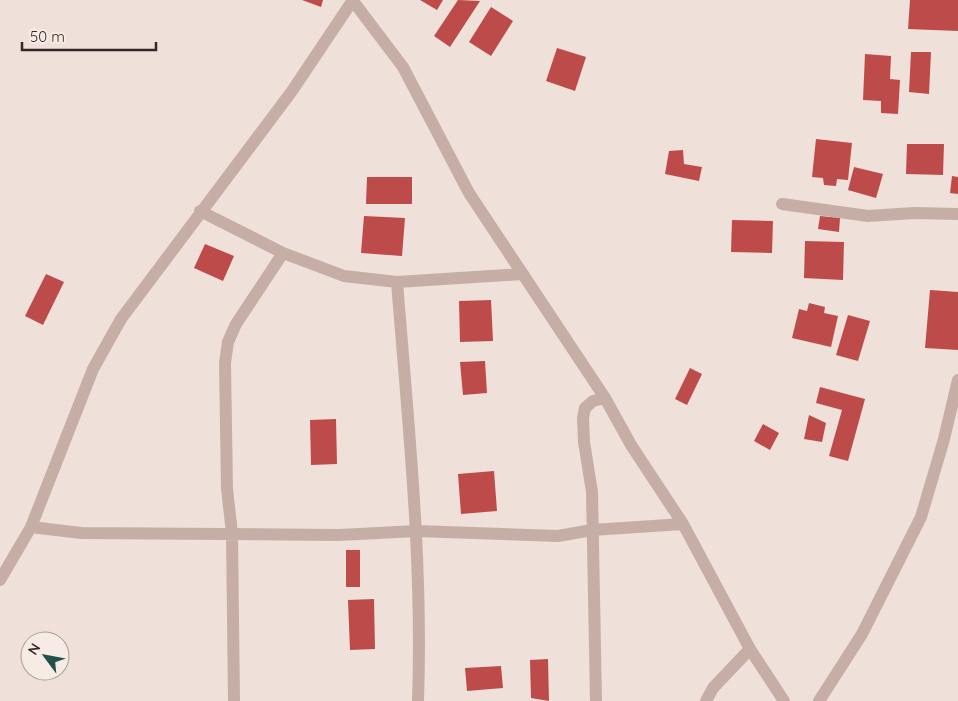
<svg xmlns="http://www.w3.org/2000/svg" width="958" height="701" font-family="Quicksand,sans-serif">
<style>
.building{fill:#bd4b4a}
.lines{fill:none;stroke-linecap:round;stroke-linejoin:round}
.minor{stroke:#c6aea7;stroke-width:12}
</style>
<rect width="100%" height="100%" fill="#efe0da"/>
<path class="building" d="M 302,0 L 323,0 L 321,7 Z
M 420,0 L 443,0 L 437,10 Z
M 458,0 L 480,1 L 450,47 L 434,36 Z
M 910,0 L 958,0 L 958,31 L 908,29 Z
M 491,7 L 513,21 L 491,56 L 469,42 Z
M 557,48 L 586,57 L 575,91 L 546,81 Z
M 911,52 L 931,52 L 929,94 L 909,92 Z
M 865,54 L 891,56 L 890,79 L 900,80 L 898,114 L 881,113 L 881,101 L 863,100 Z
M 816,139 L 852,143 L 848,180 L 837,179 L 836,186 L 824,185 L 823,178 L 812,177 Z
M 907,144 L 944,144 L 943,175 L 906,174 Z
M 683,150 L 684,164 L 702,167 L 699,181 L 665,174 L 669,151 Z
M 854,167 L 883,174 L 876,198 L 848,190 Z
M 952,176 L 958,177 L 958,194 L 950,193 Z
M 367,177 L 412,177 L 412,204 L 366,204 Z
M 364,216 L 405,218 L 402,256 L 361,253 Z
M 820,216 L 840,218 L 839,232 L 818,229 Z
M 732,220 L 773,221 L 772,253 L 731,252 Z
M 805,241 L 844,242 L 843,280 L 804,278 Z
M 205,244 L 234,256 L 223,281 L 194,268 Z
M 46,274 L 64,282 L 43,325 L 25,316 Z
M 930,290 L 958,292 L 958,350 L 925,348 Z
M 491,300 L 493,341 L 460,342 L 459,301 Z
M 809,303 L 825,307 L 824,313 L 838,316 L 831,347 L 792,338 L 799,309 L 807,311 Z
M 848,315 L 870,321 L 858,361 L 836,355 Z
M 485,361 L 487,393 L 463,395 L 460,362 Z
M 690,368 L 702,374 L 687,405 L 675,399 Z
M 820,387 L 865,399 L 848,461 L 829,456 L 842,410 L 816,403 Z
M 809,415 L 826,423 L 822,442 L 804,439 Z
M 336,419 L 337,464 L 311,465 L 310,420 Z
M 763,424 L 779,433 L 770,450 L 754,441 Z
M 494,471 L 497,511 L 461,514 L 458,474 Z
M 346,550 L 360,550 L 360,587 L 346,587 Z
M 374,599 L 375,649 L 350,650 L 348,600 Z
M 548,659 L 549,701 L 531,698 L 530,660 Z
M 501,666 L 503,688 L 467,691 L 465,668 Z"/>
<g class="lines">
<path class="minor" d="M 353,1 L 403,67 L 469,193 L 605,398 L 631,445 L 683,524 L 750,649 L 784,701
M 782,204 L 868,216 L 914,213 L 958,214
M 200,211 L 283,253 L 344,276 L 397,282 L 523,274
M 397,282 C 408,422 423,561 418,701
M 31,527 L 81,533 L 339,535 L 417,531 L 558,536 L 592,530 L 683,524
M 0,580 L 31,527 L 93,369 L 121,319 L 292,91 L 353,0
M 234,701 L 232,533 L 227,489 L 225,363 L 228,342 L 236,324 L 283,253
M 596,701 L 592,492 L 584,442 L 583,418 L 585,408 L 593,401 L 605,398
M 706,701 L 713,688 L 750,649
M 819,701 L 862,634 L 921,517 L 944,439 L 958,380"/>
</g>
<g transform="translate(45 656) rotate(302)"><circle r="24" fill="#f7ebe5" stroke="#a99d99"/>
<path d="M0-4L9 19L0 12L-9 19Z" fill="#1f5249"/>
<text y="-8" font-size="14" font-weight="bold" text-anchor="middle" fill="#332827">N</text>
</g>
<path d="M22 42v8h134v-8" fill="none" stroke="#332827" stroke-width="2.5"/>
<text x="30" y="42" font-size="15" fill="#332827" stroke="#f7ebe5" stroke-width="4" paint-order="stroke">50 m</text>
</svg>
